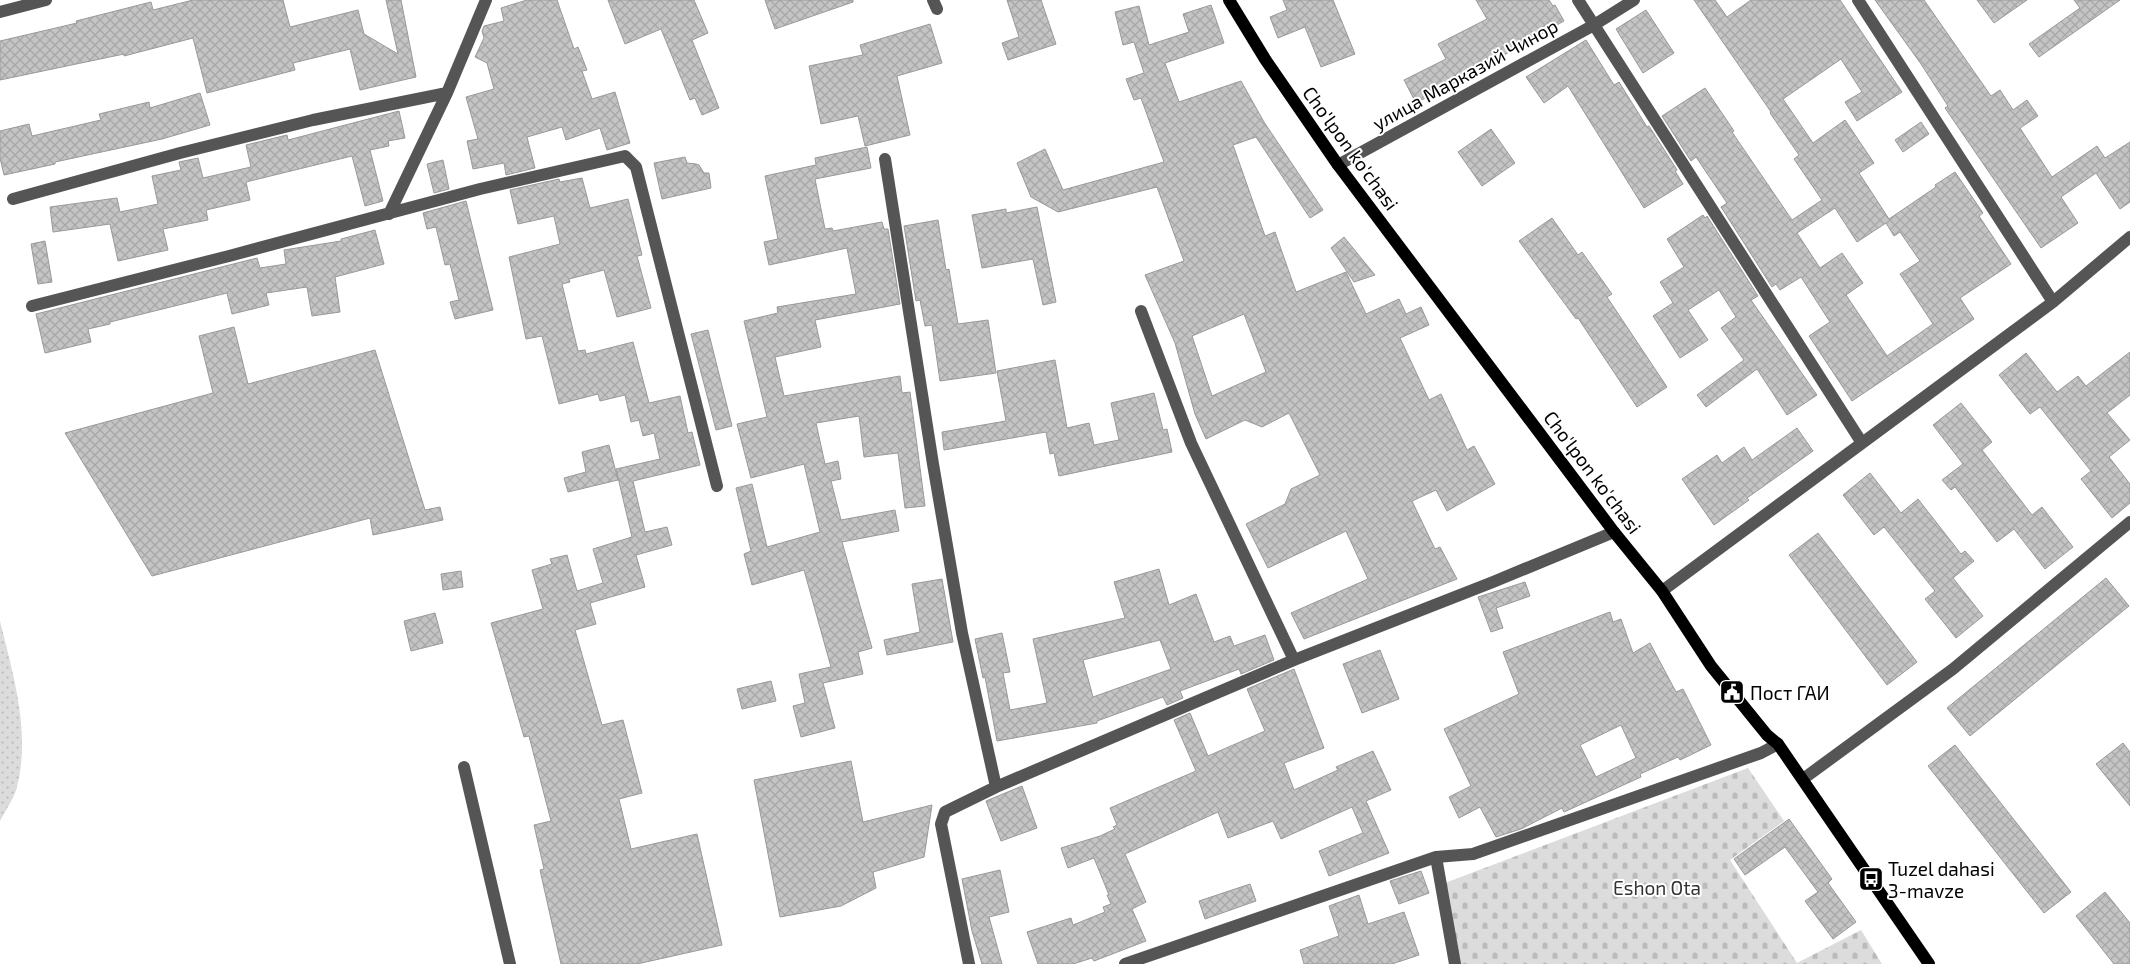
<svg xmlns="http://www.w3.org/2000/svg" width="2130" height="964" font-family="'Exo 2',sans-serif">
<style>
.grass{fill:url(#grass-dots)}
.cemetery{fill:url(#cemetery-stones)}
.building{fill:url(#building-cross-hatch);stroke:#999;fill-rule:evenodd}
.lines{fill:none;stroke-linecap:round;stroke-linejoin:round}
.minor{stroke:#555;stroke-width:12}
.major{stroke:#000;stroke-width:12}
.labels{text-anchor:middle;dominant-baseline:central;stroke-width:4;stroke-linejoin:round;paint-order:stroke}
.street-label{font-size:19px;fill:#000;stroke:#fff}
.poi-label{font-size:19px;fill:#000;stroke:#fff;text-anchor:start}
.park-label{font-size:19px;fill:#333;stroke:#fff}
</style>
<defs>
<pattern id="grass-dots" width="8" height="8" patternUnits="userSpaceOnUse" patternTransform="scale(1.25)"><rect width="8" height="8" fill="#dcdcdc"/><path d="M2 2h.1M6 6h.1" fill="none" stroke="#bbb" stroke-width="1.8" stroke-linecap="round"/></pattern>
<pattern id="cemetery-stones" width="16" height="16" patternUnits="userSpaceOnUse" patternTransform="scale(1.25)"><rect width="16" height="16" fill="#dcdcdc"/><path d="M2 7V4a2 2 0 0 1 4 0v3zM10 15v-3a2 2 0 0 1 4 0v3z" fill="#bbb"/></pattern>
<pattern id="building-cross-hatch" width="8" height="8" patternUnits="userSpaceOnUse" patternTransform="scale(1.25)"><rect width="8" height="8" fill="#c4c4c4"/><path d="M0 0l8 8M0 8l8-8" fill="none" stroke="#a7a7a7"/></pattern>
</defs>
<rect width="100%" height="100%" fill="#fff"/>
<path class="grass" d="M 0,621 C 13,675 31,731 17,787 C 14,798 6,810 0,821 Z"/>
<path class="cemetery" d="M 1748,768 L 1784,821 L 1730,860 L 1797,963 L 1861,930 L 1882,964 L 1459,964 L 1445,883 Z"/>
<path class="building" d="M 193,0 L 283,0 L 290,27 L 358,10 L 364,34 L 398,54 L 386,0 L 401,0 L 416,77 L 360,90 L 350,49 L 293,63 L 295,70 L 207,93 L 193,38 L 124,56 L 124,54 L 0,80 L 0,41 L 77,23 L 76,21 L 151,2 L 153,10 Z
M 527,0 L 557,0 L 574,49 L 578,47 L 587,70 L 582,71 L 592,99 L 615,92 L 630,143 L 607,150 L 600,128 L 566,140 L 562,127 L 527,137 L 535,168 L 506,175 L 504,163 L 473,169 L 467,141 L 478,139 L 466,97 L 494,89 L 487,63 L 475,57 L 484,38 L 482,31 L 484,26 L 504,21 L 501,8 Z
M 608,0 L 694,0 L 708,33 L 692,40 L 719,108 L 702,115 L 695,98 L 690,100 L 661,29 L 625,44 Z
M 765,0 L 853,0 L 853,2 L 775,29 Z
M 1007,0 L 1041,0 L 1056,44 L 1008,60 L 1002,43 L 1019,37 Z
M 1283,0 L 1333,0 L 1355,54 L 1321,67 L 1305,27 L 1278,38 L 1270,17 L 1287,10 Z
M 1476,0 L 1549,0 L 1553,6 L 1555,5 L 1564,21 L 1497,59 L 1498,60 L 1416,103 L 1404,80 L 1446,59 L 1438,44 L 1487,19 Z
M 1694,0 L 1715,0 L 1727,17 L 1751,0 L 1840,0 L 1902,92 L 1857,121 L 1845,102 L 1862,92 L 1841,59 L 1783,99 L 1813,143 L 1845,120 L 1874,163 L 1859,173 L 1889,219 L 1936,187 L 1935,185 L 1955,172 L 1983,213 L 1979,216 L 2011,264 L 1960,298 L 1974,319 L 1852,401 L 1809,336 L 1830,322 L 1801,277 L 1780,290 L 1776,284 L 1772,287 L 1721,207 L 1727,203 L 1696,157 L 1691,161 L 1662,116 L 1705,88 L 1734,131 L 1732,132 L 1792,220 L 1822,200 L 1794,159 L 1799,155 L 1770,113 L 1771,112 ZM 1835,208 L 1857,242 L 1886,223 L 1894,236 L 1900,232 L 1920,261 L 1900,274 L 1933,324 L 1887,356 L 1846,295 L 1863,283 L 1842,253 L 1820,268 L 1797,233 Z
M 1875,0 L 1924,0 L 1991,96 L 2000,90 L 2013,110 L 2027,100 L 2038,116 L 2020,128 L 2052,177 L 2097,146 L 2105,158 L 2130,142 L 2130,202 L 2120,209 L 2096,173 L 2061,197 L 2078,223 L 2041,248 L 1945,108 L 1948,106 L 1921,64 Z
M 1977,0 L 2027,0 L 1994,23 Z
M 2074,0 L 2120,0 L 2039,57 L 2029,44 L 2080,8 Z
M 1211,5 L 1224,43 L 1165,63 L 1179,102 L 1241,81 L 1264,122 L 1323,210 L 1310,218 L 1256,137 L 1233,145 L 1265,236 L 1275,232 L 1296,292 L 1346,272 L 1366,314 L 1399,299 L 1406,314 L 1421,307 L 1429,325 L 1400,338 L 1429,400 L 1441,394 L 1467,450 L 1474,446 L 1495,484 L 1447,511 L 1436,490 L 1412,501 L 1435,549 L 1440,547 L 1457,579 L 1304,639 L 1291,613 L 1368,579 L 1346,531 L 1268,568 L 1246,524 L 1285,504 L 1291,489 L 1320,475 L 1289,413 L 1262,427 L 1245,420 L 1206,439 L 1195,414 L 1175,343 L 1145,275 L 1184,261 L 1157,187 L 1058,212 L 1031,197 L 1017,163 L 1045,149 L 1063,190 L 1164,162 L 1141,98 L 1134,100 L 1126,79 L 1144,73 L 1134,42 L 1123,45 L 1115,12 L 1139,6 L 1149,45 L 1189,32 L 1183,14 ZM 1244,314 L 1266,372 L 1212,396 L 1192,336 Z
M 1646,10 L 1674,53 L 1643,73 L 1616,29 Z
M 930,24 L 942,63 L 897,76 L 910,135 L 865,146 L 858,116 L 821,124 L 809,66 L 863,55 L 860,45 Z
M 1586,40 L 1614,85 L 1619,82 L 1647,127 L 1649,126 L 1677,170 L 1675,171 L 1683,184 L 1644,208 L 1568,86 L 1544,103 L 1526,77 Z
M 200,93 L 210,125 L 162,139 L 55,162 L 55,164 L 4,175 L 0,158 L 0,131 L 29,124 L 32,136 L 101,120 L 99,114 L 149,102 L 150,108 Z
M 399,111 L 405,138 L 388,141 L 389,146 L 370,150 L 383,201 L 365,206 L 352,156 L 246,182 L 250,200 L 206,210 L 208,220 L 163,229 L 168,250 L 118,261 L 110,224 L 53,232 L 50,207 L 117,198 L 120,212 L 158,204 L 152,176 L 181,170 L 179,162 L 198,158 L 203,178 L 251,167 L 246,145 L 287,135 L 288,140 Z
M 1921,122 L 1929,134 L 1903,152 L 1895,140 Z
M 1491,129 L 1515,163 L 1482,186 L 1458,152 Z
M 867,147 L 871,168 L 815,179 L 825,229 L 832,228 L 833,231 L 882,222 L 884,229 L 888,229 L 900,304 L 815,320 L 821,347 L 775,357 L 784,396 L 900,376 L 902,393 L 910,392 L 925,506 L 905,508 L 898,453 L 864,457 L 859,416 L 816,423 L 825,464 L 838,461 L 841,479 L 831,481 L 841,520 L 895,510 L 899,531 L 842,542 L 872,648 L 858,652 L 863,674 L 823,683 L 835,728 L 801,737 L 793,706 L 805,703 L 799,674 L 831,667 L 804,570 L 752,585 L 744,554 L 751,551 L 736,488 L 752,484 L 767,547 L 820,532 L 804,464 L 751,478 L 737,424 L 767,417 L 744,321 L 778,313 L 777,307 L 856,294 L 847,248 L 769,265 L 764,242 L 778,239 L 765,176 L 816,165 L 815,158 Z
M 685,157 L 687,163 L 696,164 L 699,165 L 704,173 L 709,173 L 711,188 L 662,199 L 654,163 Z
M 443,160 L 449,189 L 434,193 L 427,164 Z
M 582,178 L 590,208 L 628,199 L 642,255 L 637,256 L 651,308 L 617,317 L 604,270 L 569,279 L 570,282 L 562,284 L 578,351 L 585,350 L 586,354 L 633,342 L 649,403 L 680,396 L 688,433 L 692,432 L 700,465 L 633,481 L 645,532 L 667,527 L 672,545 L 636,555 L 645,587 L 590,603 L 596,624 L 575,630 L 602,725 L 623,720 L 642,793 L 619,799 L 631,849 L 697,834 L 722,945 L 637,964 L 561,964 L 540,870 L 544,869 L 534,825 L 551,821 L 529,736 L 524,737 L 491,623 L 543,609 L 532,570 L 552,564 L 550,559 L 567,555 L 577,591 L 603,583 L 593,549 L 632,537 L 616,469 L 660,459 L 654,433 L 643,436 L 639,420 L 631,422 L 625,395 L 600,401 L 598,394 L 559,404 L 542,336 L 526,339 L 509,257 L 560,244 L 554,216 L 518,224 L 510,190 L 559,179 L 560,182 Z
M 466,201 L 493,310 L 455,319 L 450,302 L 459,300 L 450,264 L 445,265 L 436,227 L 427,229 L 423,213 Z
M 1037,207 L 1056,302 L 1043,305 L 1033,259 L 982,268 L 972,215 L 1006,209 L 1006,213 Z
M 1703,215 L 1705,218 L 1707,216 L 1758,296 L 1751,300 L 1817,395 L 1787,415 L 1757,369 L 1706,407 L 1697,395 L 1744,360 L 1721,328 L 1736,317 L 1719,290 L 1688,310 L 1708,340 L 1680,358 L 1653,316 L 1673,303 L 1660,282 L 1684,267 L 1667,239 Z
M 1552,218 L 1578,255 L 1582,252 L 1612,294 L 1607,297 L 1667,387 L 1637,407 L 1578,318 L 1576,319 L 1519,241 Z
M 938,220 L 946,270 L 949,269 L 958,324 L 988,320 L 996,373 L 940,381 L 932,325 L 925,326 L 920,300 L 916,301 L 904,226 Z
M 375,230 L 384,264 L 335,277 L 340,312 L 312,316 L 307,287 L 266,293 L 269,305 L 232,314 L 227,293 L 110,322 L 110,324 L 88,329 L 91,342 L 45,353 L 36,314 L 257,258 L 260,268 L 286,264 L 284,250 L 341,241 L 341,239 Z
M 1344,237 L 1375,275 L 1354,282 L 1331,248 Z
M 45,241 L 52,282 L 38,284 L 31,244 Z
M 234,327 L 248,384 L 375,350 L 425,510 L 440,507 L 443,520 L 373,535 L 370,518 L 152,576 L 65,433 L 213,393 L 199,336 Z
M 708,330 L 732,426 L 716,430 L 691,334 Z
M 2130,352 L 2130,395 L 2107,413 L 2130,440 L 2109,457 L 2130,484 L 2130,503 L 2112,518 L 2081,479 L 2091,471 L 2040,407 L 2030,414 L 1999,375 L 2026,353 L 2057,392 L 2078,376 L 2086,386 Z
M 1055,360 L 1067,428 L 1089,423 L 1094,445 L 1119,440 L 1111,403 L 1154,393 L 1163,430 L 1167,429 L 1172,452 L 1059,476 L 1054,453 L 1050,454 L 1046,432 L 944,450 L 942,432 L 1006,421 L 997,371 Z
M 1961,403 L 1992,442 L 1982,450 L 2032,515 L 2042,507 L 2073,547 L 2045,569 L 2014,529 L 1997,542 L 1955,487 L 1951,490 L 1942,480 L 1963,464 L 1933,425 Z
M 1797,428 L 1813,451 L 1747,498 L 1749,500 L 1714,525 L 1682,479 L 1717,455 L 1722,463 L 1744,447 L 1752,460 Z
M 609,445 L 618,480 L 568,492 L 564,478 L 586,472 L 582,452 Z
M 1870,473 L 1901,513 L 1918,499 L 1961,554 L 1965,551 L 1974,561 L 1953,578 L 1983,616 L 1956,638 L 1925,599 L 1935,591 L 1884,527 L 1874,535 L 1843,495 Z
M 1818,533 L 1917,662 L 1887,685 L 1789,555 Z
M 1159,569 L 1169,605 L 1196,594 L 1214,642 L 1230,636 L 1234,646 L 1265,635 L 1274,660 L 1241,674 L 1239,669 L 1180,691 L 1183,698 L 1167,705 L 1163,697 L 1097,721 L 1097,723 L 997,741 L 985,677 L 983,678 L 975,639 L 1002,633 L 1010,672 L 1003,673 L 1010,710 L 1047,703 L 1033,639 L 1125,618 L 1114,582 ZM 1160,640 L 1171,669 L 1093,697 L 1083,660 Z
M 461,571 L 463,587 L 443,590 L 441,574 Z
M 2106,578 L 2129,606 L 1970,736 L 1947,708 Z
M 942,579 L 953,642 L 887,655 L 884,640 L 920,632 L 912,584 Z
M 1525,582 L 1530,596 L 1496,608 L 1503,628 L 1491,632 L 1478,597 Z
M 1610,612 L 1613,622 L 1621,619 L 1633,653 L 1650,643 L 1676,692 L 1683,689 L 1711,745 L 1680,760 L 1678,757 L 1640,774 L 1641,777 L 1564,812 L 1562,808 L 1521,829 L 1496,837 L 1480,807 L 1459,818 L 1449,797 L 1471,786 L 1444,729 L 1519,694 L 1503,652 ZM 1621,725 L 1636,758 L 1596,777 L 1580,745 Z
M 435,613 L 443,643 L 411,651 L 404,621 Z
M 1380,650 L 1399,699 L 1362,713 L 1343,664 Z
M 1294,669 L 1324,748 L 1284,763 L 1294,790 L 1338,770 L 1336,767 L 1373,751 L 1391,790 L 1366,801 L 1389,853 L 1329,876 L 1319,851 L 1363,833 L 1352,807 L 1281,839 L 1273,821 L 1228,838 L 1218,812 L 1125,854 L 1146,902 L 1132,909 L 1146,941 L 1094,961 L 1092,958 L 1073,964 L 1038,964 L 1027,932 L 1071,918 L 1073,925 L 1105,912 L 1103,907 L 1111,904 L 1107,895 L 1109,895 L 1094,858 L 1068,868 L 1061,848 L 1100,836 L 1115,829 L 1113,827 L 1117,825 L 1110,808 L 1196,771 L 1174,720 L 1190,713 L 1208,756 L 1265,731 L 1247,689 Z
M 771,681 L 776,701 L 742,709 L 737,689 Z
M 2123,743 L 2130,752 L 2130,806 L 2096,764 Z
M 1955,745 L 2071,892 L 2044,913 L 1928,766 Z
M 851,761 L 863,822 L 932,805 L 924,857 L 873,872 L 876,888 L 841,906 L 780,917 L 754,780 Z
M 1022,786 L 1037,828 L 1001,841 L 986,801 Z
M 1789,819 L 1832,879 L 1828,883 L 1856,922 L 1833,939 L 1805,901 L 1818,892 L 1785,847 L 1745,875 L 1734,859 Z
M 1000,870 L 1009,912 L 989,917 L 1002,964 L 982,964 L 972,931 L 962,879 Z
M 1421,871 L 1429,893 L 1399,904 L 1390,881 Z
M 1250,884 L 1256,901 L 1205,919 L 1199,901 Z
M 2105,892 L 2130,923 L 2130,964 L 2114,964 L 2076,916 Z
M 1359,895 L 1368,924 L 1404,912 L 1419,955 L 1392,964 L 1304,964 L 1300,950 L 1339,936 L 1329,906 Z"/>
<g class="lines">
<path class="minor" d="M 933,0 L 937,9
M 1578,0 L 1862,443
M 1858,0 L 2053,302
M 0,12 L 46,0
M 885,159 L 933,464 L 962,633 L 996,787
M 1338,165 L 1594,25 L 1634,0
M 13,199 L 180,153 L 313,120 L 447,93
M 389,214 L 447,93 L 486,0
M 32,306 L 229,256 L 480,189 L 625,156 L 636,167 L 717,486
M 1141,311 L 1191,443 L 1294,660
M 1662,591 L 2053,302 L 2130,237
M 464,767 L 510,964
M 1803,779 L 1953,669 L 2130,522
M 1436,857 L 1455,964
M 969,964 L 941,824 L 945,812 L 996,787 L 1294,660 L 1493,582 L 1614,532
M 1125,964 L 1436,857 L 1473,854 L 1761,753 L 1778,744"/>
<path class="major" d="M 1229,0 L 1265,59 L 1338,165 L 1614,532 L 1662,591 L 1711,666 L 1767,735 L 1778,744 L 1929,964"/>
</g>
<defs>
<symbol id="civic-square" viewBox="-11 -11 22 22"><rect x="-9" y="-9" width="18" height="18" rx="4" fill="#000" stroke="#fff"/><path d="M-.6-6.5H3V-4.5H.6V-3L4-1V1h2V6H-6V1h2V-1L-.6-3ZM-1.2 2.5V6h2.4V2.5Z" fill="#fff"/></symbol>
<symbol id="bus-square" viewBox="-11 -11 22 22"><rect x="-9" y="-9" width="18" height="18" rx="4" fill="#000" stroke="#fff"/><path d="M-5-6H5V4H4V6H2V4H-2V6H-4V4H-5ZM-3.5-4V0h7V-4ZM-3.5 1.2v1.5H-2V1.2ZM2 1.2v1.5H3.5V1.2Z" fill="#fff"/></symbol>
</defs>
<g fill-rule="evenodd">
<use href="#civic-square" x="1718" y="678" width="28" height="28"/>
<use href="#bus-square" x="1857" y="865" width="28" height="28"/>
</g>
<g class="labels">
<g class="street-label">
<text transform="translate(1465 74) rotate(-29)">улица Марказий Чинор</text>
<text transform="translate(1351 148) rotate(54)">Cho'lpon ko'chasi</text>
<text transform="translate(1593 472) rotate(53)">Cho'lpon ko'chasi</text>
</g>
<g class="poi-label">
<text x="1750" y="692">Пост ГАИ</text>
<text x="1888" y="868">Tuzel dahasi<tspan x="1888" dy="22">3-mavze</tspan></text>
</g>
<g class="park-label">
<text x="1657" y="887">Eshon Ota</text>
</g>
</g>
</svg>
